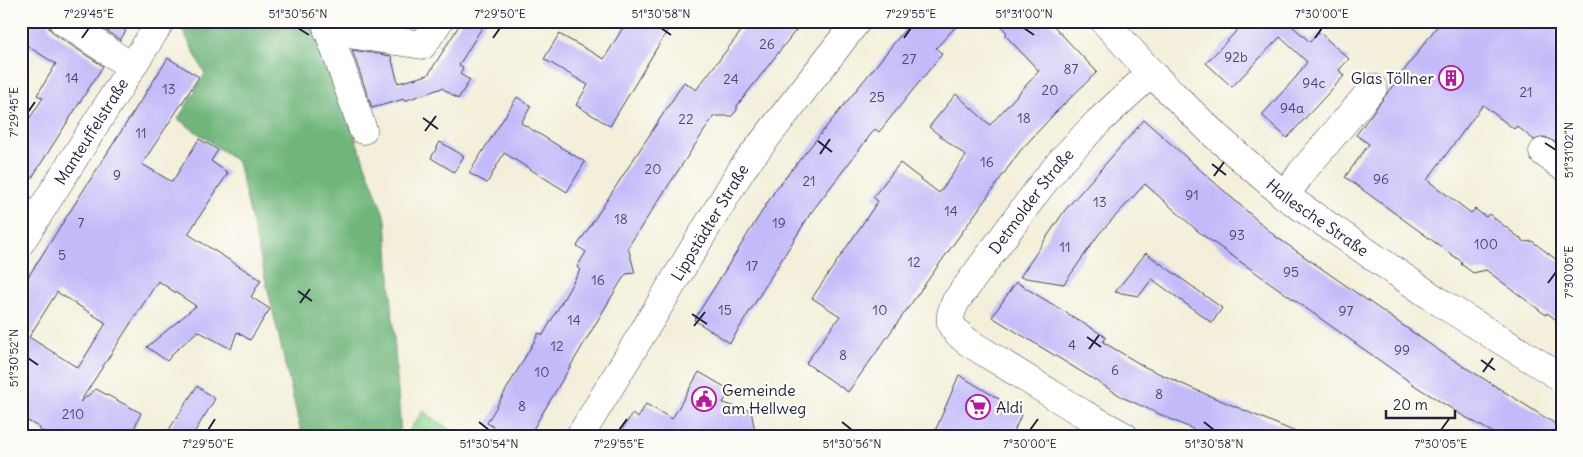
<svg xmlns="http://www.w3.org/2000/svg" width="1583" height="457" font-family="Delius,sans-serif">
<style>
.green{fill:#8ad491;stroke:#567b66}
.forest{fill:#6fb67b;stroke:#486c5b}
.building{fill:#c3bbf9;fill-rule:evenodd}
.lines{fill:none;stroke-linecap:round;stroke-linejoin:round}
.minor-casing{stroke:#414153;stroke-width:29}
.minor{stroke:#fff;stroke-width:28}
.ticks{fill:none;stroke:#22223b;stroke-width:2}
.labels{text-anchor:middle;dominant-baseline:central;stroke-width:4.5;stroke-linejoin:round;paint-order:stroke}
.number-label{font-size:14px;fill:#4a486a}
.poi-label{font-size:16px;fill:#22223b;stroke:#fdfcf7;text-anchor:start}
.street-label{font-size:16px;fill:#22223b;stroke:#fdfcf7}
.neatline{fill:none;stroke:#22223b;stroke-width:2}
.ticks-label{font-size:12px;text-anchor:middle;fill:#22223b}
</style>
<rect width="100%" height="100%" fill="#fdfcf7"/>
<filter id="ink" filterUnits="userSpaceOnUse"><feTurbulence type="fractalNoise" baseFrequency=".02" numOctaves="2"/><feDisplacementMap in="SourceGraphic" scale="10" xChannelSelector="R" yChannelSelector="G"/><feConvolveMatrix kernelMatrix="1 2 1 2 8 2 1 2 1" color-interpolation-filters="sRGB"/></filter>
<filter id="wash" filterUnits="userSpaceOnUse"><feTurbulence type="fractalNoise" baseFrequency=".0096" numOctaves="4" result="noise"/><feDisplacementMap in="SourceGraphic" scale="20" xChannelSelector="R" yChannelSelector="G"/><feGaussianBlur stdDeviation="1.12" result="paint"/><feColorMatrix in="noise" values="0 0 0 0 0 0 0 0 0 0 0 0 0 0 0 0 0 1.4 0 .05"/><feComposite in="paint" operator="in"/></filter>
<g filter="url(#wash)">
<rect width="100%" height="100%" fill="#f3efda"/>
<path class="green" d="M 423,411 L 459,436 L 405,436 Z"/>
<path class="forest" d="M 178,21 L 311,21 L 386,220 L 401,436 L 302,436 L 238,162 L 178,119 L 205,74 Z"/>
<g id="blocks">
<path class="building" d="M 21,21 L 48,21 L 49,28 L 54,34 L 103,66 L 21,195 L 21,131 L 43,98 L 37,95 L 56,64 L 21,42 Z
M 92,21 L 111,21 L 126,31 L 120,40 Z
M 462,21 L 486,21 L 459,65 L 463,67 L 460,74 L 470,80 L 458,99 L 442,88 L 404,101 L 404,99 L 372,108 L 352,50 L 391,56 L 398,83 L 428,75 Z
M 627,21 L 673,21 L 610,126 L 576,105 L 588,85 L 544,59 L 559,34 L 604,59 Z
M 749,21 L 803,21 L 737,106 L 737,110 L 732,116 L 714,116 L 628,247 L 635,273 L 626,274 L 618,286 L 529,436 L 509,436 L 487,423 L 539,333 L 543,335 L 580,270 L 577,267 L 586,252 L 577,246 L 684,82 L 696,90 Z
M 912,21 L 961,21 L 936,48 L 942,54 L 879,132 L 875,129 L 810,214 L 730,343 L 694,320 L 776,189 Z
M 997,21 L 1049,21 L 1097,72 L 1056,112 L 1020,151 L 848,392 L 806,363 L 840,316 L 812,298 L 878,201 L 873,197 L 900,163 L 939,193 L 966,156 L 929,127 L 956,94 L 990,125 L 1039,71 L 1005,35 L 1007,33 Z
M 1246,21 L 1294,21 L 1291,25 L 1310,42 L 1319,32 L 1349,59 L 1339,70 L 1344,76 L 1287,138 L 1262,115 L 1296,77 L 1307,62 L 1280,37 L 1232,87 L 1206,63 Z
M 1441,21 L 1562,21 L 1562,146 L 1545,137 L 1534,140 L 1517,126 L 1514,129 L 1483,105 L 1427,180 L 1471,213 L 1475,209 L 1486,217 L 1489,214 L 1525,242 L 1532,241 L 1562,264 L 1562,324 L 1547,313 L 1546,315 L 1486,270 L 1473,273 L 1461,264 L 1462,262 L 1345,177 L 1369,144 L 1356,135 Z
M 168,58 L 199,77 L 142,164 L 172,182 L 199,139 L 218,150 L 211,161 L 228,173 L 188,234 L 261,280 L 251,297 L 270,309 L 250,340 L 237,332 L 231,349 L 198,331 L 174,352 L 167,361 L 147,347 L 196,306 L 158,281 L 80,402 L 96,389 L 141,413 L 131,436 L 49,436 L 39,429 L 40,428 L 21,417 L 21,288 ZM 57,292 L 106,323 L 78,368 L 29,337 Z
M 517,97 L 531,106 L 521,123 L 585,162 L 567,192 L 504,153 L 487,183 L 469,173 Z
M 1144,120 L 1275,236 L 1441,352 L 1562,428 L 1562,436 L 1499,436 L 1460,414 L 1417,387 L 1200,233 L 1145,184 L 1099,234 L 1064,284 L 1020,277 L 1065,210 Z
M 440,142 L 464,156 L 454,172 L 431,158 Z
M 1146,253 L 1222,308 L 1212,323 L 1152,279 L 1139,296 L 1115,292 Z
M 1016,282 L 1106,337 L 1103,342 L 1145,367 L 1189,387 L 1305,436 L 1208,436 L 1124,398 L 992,317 Z
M 699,372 L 730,390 L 723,403 L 751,411 L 756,436 L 618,436 L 632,414 L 638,418 L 646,404 L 672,419 Z
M 959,375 L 1022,413 L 1012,436 L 933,436 Z
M 197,386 L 215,399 L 192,436 L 165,436 Z"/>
</g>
</g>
<g filter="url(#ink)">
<use href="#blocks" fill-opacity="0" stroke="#414153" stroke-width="1"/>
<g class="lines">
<defs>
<g id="minor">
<path d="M 63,21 L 132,67"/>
<path d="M 325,21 L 363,130"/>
<path id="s1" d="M 1104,21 L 1151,73 L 1217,137 L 1285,196 L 1441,303 L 1562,378"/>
<path d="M 328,31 L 423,45 L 439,21"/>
<path d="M 1543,152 L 1562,166"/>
<path d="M 1285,196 L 1302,172 L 1373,88"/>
<path id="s2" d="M 21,242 L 161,21"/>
<path id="s3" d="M 580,436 L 742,169 L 857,21"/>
<path id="s4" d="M 1124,436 L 1082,413 L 968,342 C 951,328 945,323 956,301 L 1040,187 L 1061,161 L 1098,122 L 1151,73"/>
</g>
</defs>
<use href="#minor" class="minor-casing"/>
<use href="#minor" class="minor"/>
</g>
</g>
<path class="ticks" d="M 298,28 L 309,35M 661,28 L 671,35M 1024,28 L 1034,35M 82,38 L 89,28M 493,38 L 500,28M 904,38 L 911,28M 1315,38 L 1322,28M 28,112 L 35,102M 423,118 L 438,129M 425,131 L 436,116M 818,141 L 832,152M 1545,143 L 1556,150M 820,154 L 830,139M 1212,164 L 1226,175M 1214,176 L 1224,162M 1548,283 L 1556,272M 298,291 L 312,301M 300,303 L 310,289M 692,314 L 707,324M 694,326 L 705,312M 1087,337 L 1101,347M 1089,349 L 1099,335M 28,358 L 38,365M 1481,360 L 1495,370M 1483,372 L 1493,358M 479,422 L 489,430M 842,422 L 852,430M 1204,422 L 1214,430M 208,430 L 215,419M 619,430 L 627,419M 1030,430 L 1038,419M 1441,430 L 1449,419"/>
<defs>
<symbol id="building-ring" viewBox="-11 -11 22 22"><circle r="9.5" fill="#fdfcf7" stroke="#b5179e" stroke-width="1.5"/><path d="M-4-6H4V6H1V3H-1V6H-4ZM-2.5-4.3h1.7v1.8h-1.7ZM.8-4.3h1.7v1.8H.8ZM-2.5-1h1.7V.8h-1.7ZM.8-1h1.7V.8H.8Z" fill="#b5179e"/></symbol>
<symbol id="civic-ring" viewBox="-11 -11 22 22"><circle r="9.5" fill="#fdfcf7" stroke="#b5179e" stroke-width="1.5"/><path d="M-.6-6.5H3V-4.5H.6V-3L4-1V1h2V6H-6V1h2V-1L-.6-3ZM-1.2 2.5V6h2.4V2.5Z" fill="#b5179e"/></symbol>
<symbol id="supermarket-ring" viewBox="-11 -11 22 22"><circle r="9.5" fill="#fdfcf7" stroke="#b5179e" stroke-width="1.5"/><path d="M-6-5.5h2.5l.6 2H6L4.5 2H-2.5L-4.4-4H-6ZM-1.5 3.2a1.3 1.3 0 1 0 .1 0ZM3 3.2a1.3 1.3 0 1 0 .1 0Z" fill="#b5179e"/></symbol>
</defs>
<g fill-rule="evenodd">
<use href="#building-ring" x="1437" y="64" width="28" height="28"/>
<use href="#civic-ring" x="690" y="385" width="28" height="28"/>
<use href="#supermarket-ring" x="964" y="393" width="28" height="28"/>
</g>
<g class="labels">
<g class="number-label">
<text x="767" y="44">26</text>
<text x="1236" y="57">92b</text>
<text x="909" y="59">27</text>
<text x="1071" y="69">87</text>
<text x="72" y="78">14</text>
<text x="731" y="79">24</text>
<text x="1314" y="83">94c</text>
<text x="169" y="89">13</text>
<text x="1050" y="90">20</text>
<text x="1526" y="92">21</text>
<text x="877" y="97">25</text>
<text x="1292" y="108">94a</text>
<text x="1024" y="118">18</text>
<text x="686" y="119">22</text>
<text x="141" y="133">11</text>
<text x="987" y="162">16</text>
<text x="653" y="169">20</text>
<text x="117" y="175">9</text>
<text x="1381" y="179">96</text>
<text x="809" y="181">21</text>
<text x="1192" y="195">91</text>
<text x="1100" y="202">13</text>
<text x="951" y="211">14</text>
<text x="621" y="219">18</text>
<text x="81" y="223">7</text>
<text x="779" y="223">19</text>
<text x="1237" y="235">93</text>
<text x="1486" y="244">100</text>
<text x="1065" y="247">11</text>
<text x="62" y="255">5</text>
<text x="914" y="262">12</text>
<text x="752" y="266">17</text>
<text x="1291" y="272">95</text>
<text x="598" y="280">16</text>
<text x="725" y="310">15</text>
<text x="880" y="310">10</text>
<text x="1346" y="311">97</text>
<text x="574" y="320">14</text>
<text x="1072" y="345">4</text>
<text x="557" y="346">12</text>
<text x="1402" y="350">99</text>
<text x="843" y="355">8</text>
<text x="1115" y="370">6</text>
<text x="542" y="372">10</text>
<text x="1159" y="394">8</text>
<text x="522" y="406">8</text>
<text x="73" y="414">210</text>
</g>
<g class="poi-label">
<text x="1434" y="78" text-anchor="end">Glas Töllner</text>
<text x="722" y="390">Gemeinde<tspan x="722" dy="18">am Hellweg</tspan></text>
<text x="996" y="407">Aldi</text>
</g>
<g class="street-label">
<text stroke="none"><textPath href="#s2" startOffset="131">Manteuffelstraße</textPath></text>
<text stroke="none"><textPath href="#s4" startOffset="356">Detmolder Straße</textPath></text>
<text stroke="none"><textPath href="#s1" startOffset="291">Hallesche Straße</textPath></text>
<text stroke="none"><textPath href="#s3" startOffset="250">Lippstädter Straße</textPath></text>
</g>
</g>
<rect width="1583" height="457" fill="none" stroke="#fdfcf7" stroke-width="55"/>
<path d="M1386 410v8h69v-8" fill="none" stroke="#22223b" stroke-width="2.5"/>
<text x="1393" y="410" font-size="15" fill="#22223b" stroke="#fdfcf7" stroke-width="4" paint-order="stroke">20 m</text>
<rect x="28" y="28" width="1528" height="402" class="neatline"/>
<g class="ticks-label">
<text x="89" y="18">7°29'45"E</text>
<text x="298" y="18">51°30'56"N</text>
<text x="500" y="18">7°29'50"E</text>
<text x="661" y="18">51°30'58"N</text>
<text x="911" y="18">7°29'55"E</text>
<text x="1024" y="18">51°31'00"N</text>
<text x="1322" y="18">7°30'00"E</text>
<text transform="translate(14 112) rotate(-90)" y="4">7°29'45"E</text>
<text transform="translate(1569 150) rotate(-90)" y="4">51°31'02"N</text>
<text transform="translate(1569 272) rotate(-90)" y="4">7°30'05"E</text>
<text transform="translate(14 358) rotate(-90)" y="4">51°30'52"N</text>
<text x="208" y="448">7°29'50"E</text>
<text x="489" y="448">51°30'54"N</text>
<text x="619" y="448">7°29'55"E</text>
<text x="852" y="448">51°30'56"N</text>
<text x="1030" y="448">7°30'00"E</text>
<text x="1214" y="448">51°30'58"N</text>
<text x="1441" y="448">7°30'05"E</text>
</g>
</svg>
